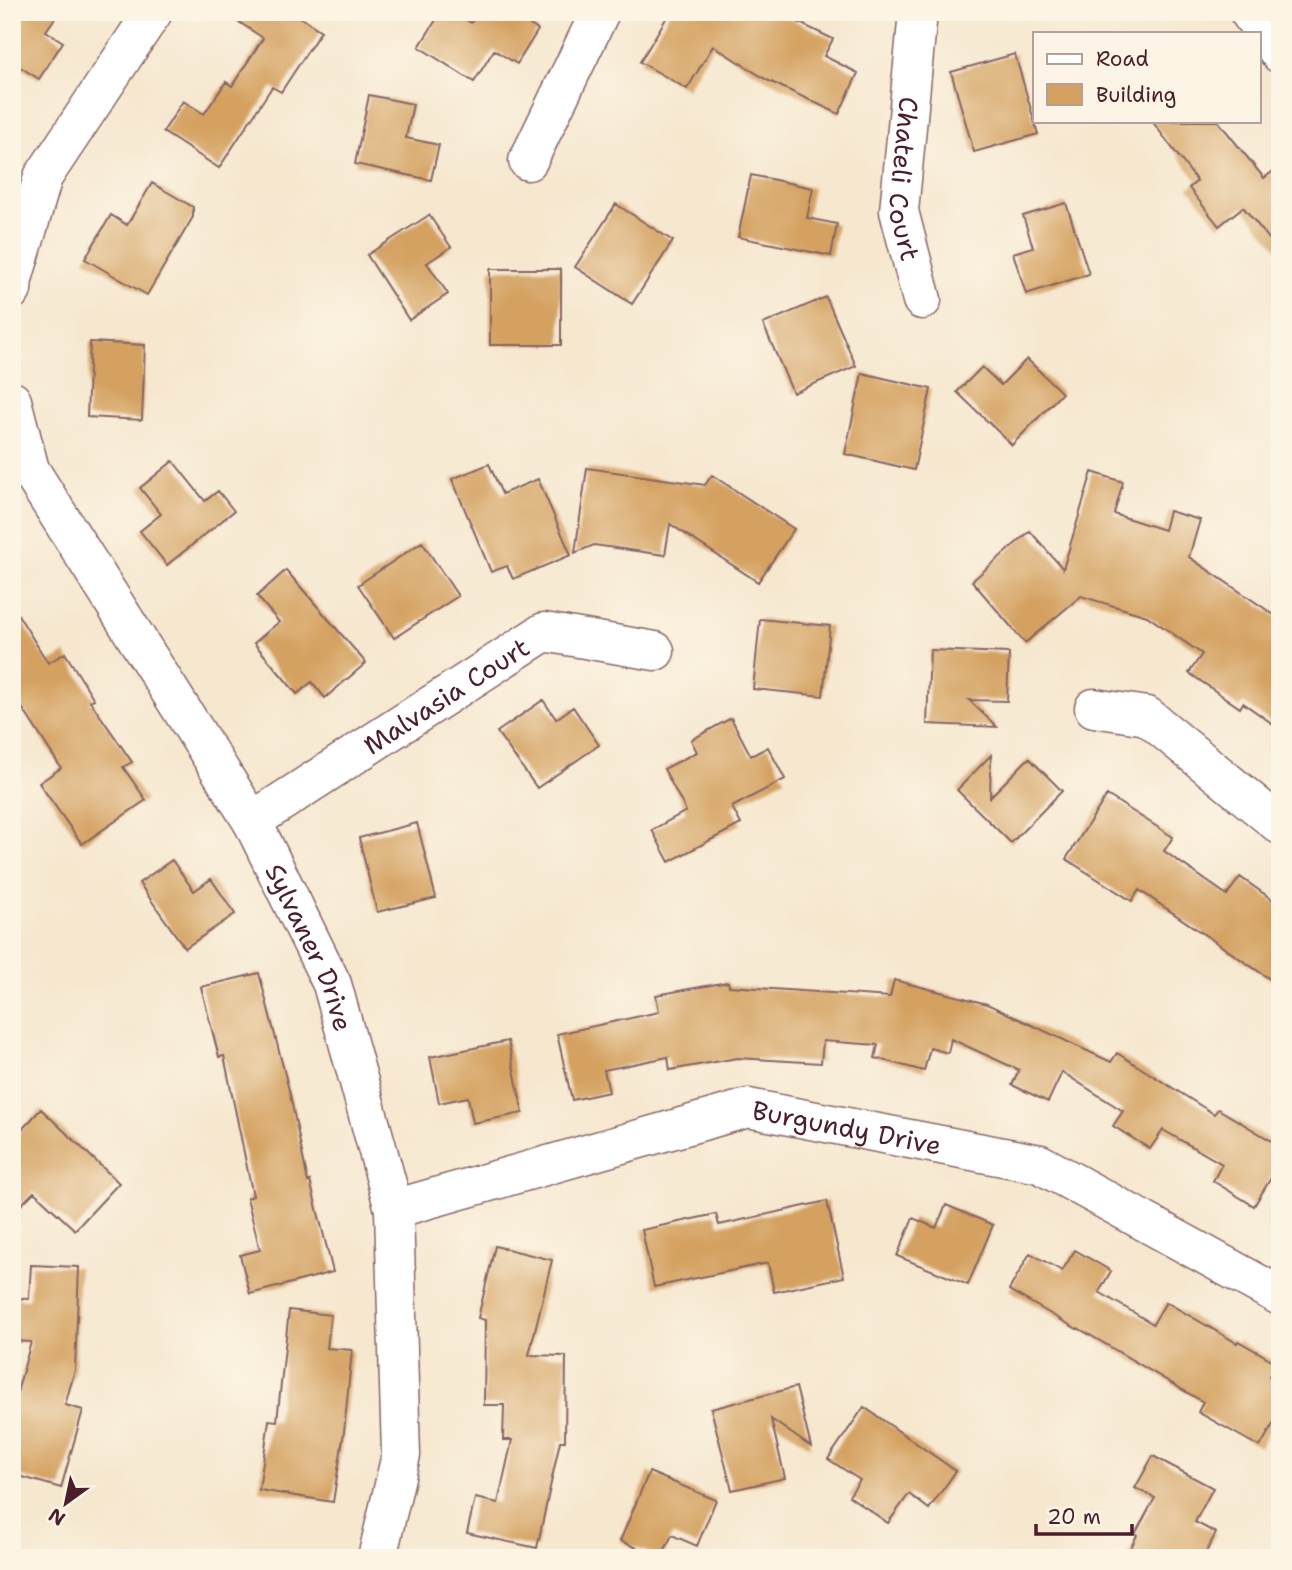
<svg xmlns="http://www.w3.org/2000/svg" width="1292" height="1570" font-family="'Shantell Sans',sans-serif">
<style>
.building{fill:#d4a161}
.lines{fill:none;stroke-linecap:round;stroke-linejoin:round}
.minor-casing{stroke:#866564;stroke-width:41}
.minor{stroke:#fff;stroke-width:38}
.labels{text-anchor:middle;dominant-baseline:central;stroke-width:5;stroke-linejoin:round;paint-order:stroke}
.street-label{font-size:26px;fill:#4a1f2b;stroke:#fcf5e5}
</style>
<rect width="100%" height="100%" fill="#fcf5e5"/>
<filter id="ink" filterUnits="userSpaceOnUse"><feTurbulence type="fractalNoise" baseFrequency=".0143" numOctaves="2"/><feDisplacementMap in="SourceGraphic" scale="14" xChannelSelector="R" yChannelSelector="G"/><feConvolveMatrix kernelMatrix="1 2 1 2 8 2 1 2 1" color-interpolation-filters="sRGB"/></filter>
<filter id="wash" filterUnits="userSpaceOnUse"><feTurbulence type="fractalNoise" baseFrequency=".00686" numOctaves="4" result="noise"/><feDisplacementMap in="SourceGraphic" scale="28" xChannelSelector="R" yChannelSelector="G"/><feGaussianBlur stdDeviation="1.57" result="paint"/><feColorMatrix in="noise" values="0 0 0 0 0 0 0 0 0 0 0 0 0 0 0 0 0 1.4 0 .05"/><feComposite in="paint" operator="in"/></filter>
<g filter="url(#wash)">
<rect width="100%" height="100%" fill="#f6e7cf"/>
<g id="blocks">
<path class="building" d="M 12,12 L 59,12 L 46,31 L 63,42 L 39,79 L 12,62 Z
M 224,12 L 292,12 L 321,31 L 281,92 L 272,87 L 219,168 L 163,132 L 183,101 L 204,114 L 226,82 L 232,86 L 263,38 Z
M 441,12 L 453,12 L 471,23 L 478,12 L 510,12 L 538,30 L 517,64 L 494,50 L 474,82 L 419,47 Z
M 670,12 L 777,12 L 833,39 L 824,56 L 858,73 L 839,114 L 767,80 L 713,46 L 687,89 L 640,62 Z
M 1015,54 L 1038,134 L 974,152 L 951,72 Z
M 369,95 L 413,104 L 406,138 L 439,145 L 431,180 L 355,164 Z
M 1152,121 L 1218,121 L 1264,178 L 1280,166 L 1280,252 L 1243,207 L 1219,226 L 1189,188 L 1197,181 Z
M 751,175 L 813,188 L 807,218 L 837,224 L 831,256 L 738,237 Z
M 152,183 L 193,207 L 193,217 L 147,295 L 85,259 L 111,215 L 127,225 Z
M 1066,203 L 1089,274 L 1026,294 L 1013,253 L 1033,247 L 1023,216 Z
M 616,204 L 673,241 L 632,304 L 575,267 Z
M 429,215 L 451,247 L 427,263 L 448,294 L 409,320 L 367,255 Z
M 490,269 L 561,269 L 561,345 L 490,345 Z
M 826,297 L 856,366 L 793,393 L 763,324 Z
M 90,342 L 145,345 L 142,420 L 87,417 Z
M 1027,359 L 1062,393 L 1012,445 L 957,392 L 982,367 L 1001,385 Z
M 862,373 L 931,389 L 914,470 L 845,454 Z
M 173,461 L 205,501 L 218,491 L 234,511 L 167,565 L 140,531 L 161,514 L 140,488 Z
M 489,464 L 502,494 L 538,479 L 571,555 L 513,579 L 507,566 L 491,572 L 452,479 Z
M 587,468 L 705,485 L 712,475 L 794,529 L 758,582 L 670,524 L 665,555 L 594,545 L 575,553 Z
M 1092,472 L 1123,482 L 1114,514 L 1164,530 L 1169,511 L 1200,520 L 1189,557 L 1280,619 L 1280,729 L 1243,703 L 1240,708 L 1189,673 L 1202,654 L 1147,616 L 1081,596 L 1025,643 L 972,581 L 1030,531 L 1063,569 Z
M 422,542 L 458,596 L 394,638 L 358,585 Z
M 286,570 L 366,663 L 325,698 L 312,682 L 297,694 L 254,643 L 279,622 L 257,596 Z
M 12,605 L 48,663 L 65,653 L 94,699 L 90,701 L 132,762 L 123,767 L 146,800 L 82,844 L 39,783 L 61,768 L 12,692 Z
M 760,619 L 830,626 L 823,696 L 753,689 Z
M 930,650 L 1009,653 L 1007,701 L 969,700 L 997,727 L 927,724 Z
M 543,700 L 556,719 L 573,707 L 599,745 L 537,788 L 497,732 Z
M 731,718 L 751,756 L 768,747 L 785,779 L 732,807 L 741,824 L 669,862 L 652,830 L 686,811 L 664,769 L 697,752 L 691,740 Z
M 991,755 L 990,797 L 1029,758 L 1062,791 L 1011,843 L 957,790 Z
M 1107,795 L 1173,837 L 1164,851 L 1227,895 L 1240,877 L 1280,905 L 1280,986 L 1139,890 L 1132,901 L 1066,859 Z
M 417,823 L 436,898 L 377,912 L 359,838 Z
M 172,860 L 194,891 L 211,879 L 235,914 L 185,948 L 139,883 Z
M 259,973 L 290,1094 L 308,1182 L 310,1181 L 333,1272 L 250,1294 L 240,1255 L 260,1250 L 247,1198 L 253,1196 L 224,1056 L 219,1057 L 201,987 Z
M 894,980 L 987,1004 L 1111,1062 L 1117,1053 L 1214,1114 L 1218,1109 L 1280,1146 L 1280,1163 L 1254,1206 L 1213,1181 L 1222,1164 L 1163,1130 L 1150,1149 L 1113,1126 L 1123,1111 L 1062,1072 L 1048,1102 L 1012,1085 L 1019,1070 L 951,1039 L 948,1053 L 930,1048 L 924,1071 L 875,1058 L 878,1045 L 823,1041 L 821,1063 L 737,1058 L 670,1070 L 668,1057 L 604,1070 L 609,1092 L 572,1100 L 557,1034 L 659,1012 L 656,995 L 728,982 L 729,986 L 890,997 Z
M 508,1041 L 523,1113 L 473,1123 L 468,1097 L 439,1103 L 430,1057 Z
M 41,1109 L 119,1183 L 75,1230 L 34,1192 L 12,1214 L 12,1140 Z
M 827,1201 L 844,1277 L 774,1292 L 768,1263 L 654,1287 L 642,1230 L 716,1214 L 719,1225 Z
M 946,1205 L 993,1225 L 968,1285 L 897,1256 L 913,1218 L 936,1228 Z
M 495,1246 L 552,1260 L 529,1355 L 566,1356 L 565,1441 L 560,1441 L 537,1548 L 467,1533 L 475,1498 L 498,1503 L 512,1440 L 503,1440 L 504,1405 L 484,1405 L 485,1320 L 478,1318 Z
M 1075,1250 L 1111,1271 L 1099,1292 L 1153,1324 L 1166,1302 L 1237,1343 L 1238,1341 L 1277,1363 L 1269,1376 L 1280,1382 L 1280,1412 L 1260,1447 L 1198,1412 L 1203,1402 L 1078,1328 L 1077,1329 L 1009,1290 L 1030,1253 L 1062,1271 Z
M 31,1265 L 79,1267 L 75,1370 L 65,1405 L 83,1410 L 61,1488 L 12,1474 L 12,1410 L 31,1342 L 12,1341 L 12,1298 L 29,1299 Z
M 289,1310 L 331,1315 L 327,1348 L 352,1350 L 344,1432 L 333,1502 L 259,1490 L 269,1420 L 277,1421 Z
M 796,1387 L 811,1447 L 771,1419 L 785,1478 L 732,1490 L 711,1409 Z
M 864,1407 L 956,1471 L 929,1509 L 909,1494 L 888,1523 L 849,1496 L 860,1480 L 828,1459 Z
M 1153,1456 L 1213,1488 L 1195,1522 L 1216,1533 L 1203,1558 L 1126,1558 L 1137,1535 L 1135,1534 L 1155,1498 L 1135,1488 Z
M 649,1472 L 716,1500 L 697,1546 L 672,1535 L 661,1558 L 620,1541 Z"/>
</g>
</g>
<g filter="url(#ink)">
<use href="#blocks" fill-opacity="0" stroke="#866564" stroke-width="2"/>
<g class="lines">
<defs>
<g id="minor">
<path id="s1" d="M 918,12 L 899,211 L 922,300"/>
<path d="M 1249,12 L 1280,54"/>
<path d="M 528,161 L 600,12"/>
<path d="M 12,290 L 13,279 L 43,177 L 153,12"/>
<path id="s2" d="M 12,401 L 30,470 L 252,821 L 332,984 L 394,1209 L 401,1455 L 377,1558"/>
<path d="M 1094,708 L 1147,716 L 1280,825"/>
<path id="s3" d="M 252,821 L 544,632 L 655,651"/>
<path id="s4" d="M 394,1209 L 748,1108 L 1040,1164 L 1280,1296"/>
</g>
</defs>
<use href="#minor" class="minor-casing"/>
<use href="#minor" class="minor"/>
</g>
</g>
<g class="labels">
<g class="street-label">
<text stroke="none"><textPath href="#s1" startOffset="168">Chateli Court</textPath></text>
<text stroke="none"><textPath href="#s3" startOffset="231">Malvasia Court</textPath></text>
<text stroke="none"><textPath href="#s2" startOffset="626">Sylvaner Drive</textPath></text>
<text stroke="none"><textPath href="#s4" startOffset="469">Burgundy Drive</textPath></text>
</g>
</g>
<rect width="1292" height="1570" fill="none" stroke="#fcf5e5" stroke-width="42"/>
<rect x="1033" y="32" width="228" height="91" fill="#fcf5e5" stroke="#b59f9b" stroke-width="2"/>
<rect x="1047" y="54" width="35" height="10" fill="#ffffff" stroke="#b59f9b" stroke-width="2"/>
<text x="1096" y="66" font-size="21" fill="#4a1f2b">Road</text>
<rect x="1047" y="84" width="35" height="21" fill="#d4a161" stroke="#b59f9b" stroke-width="2"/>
<text x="1096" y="102" font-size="21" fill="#4a1f2b">Building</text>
<g transform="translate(66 1503) rotate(213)" stroke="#fcf5e5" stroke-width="5" paint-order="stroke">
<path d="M0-5L12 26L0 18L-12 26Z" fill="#4a1f2b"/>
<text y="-10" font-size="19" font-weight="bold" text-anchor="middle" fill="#4a1f2b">N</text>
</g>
<path d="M1036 1524v10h96v-10" fill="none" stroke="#4a1f2b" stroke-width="3.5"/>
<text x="1047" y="1524" font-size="21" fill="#4a1f2b" stroke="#fcf5e5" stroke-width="5" paint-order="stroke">20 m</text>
</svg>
